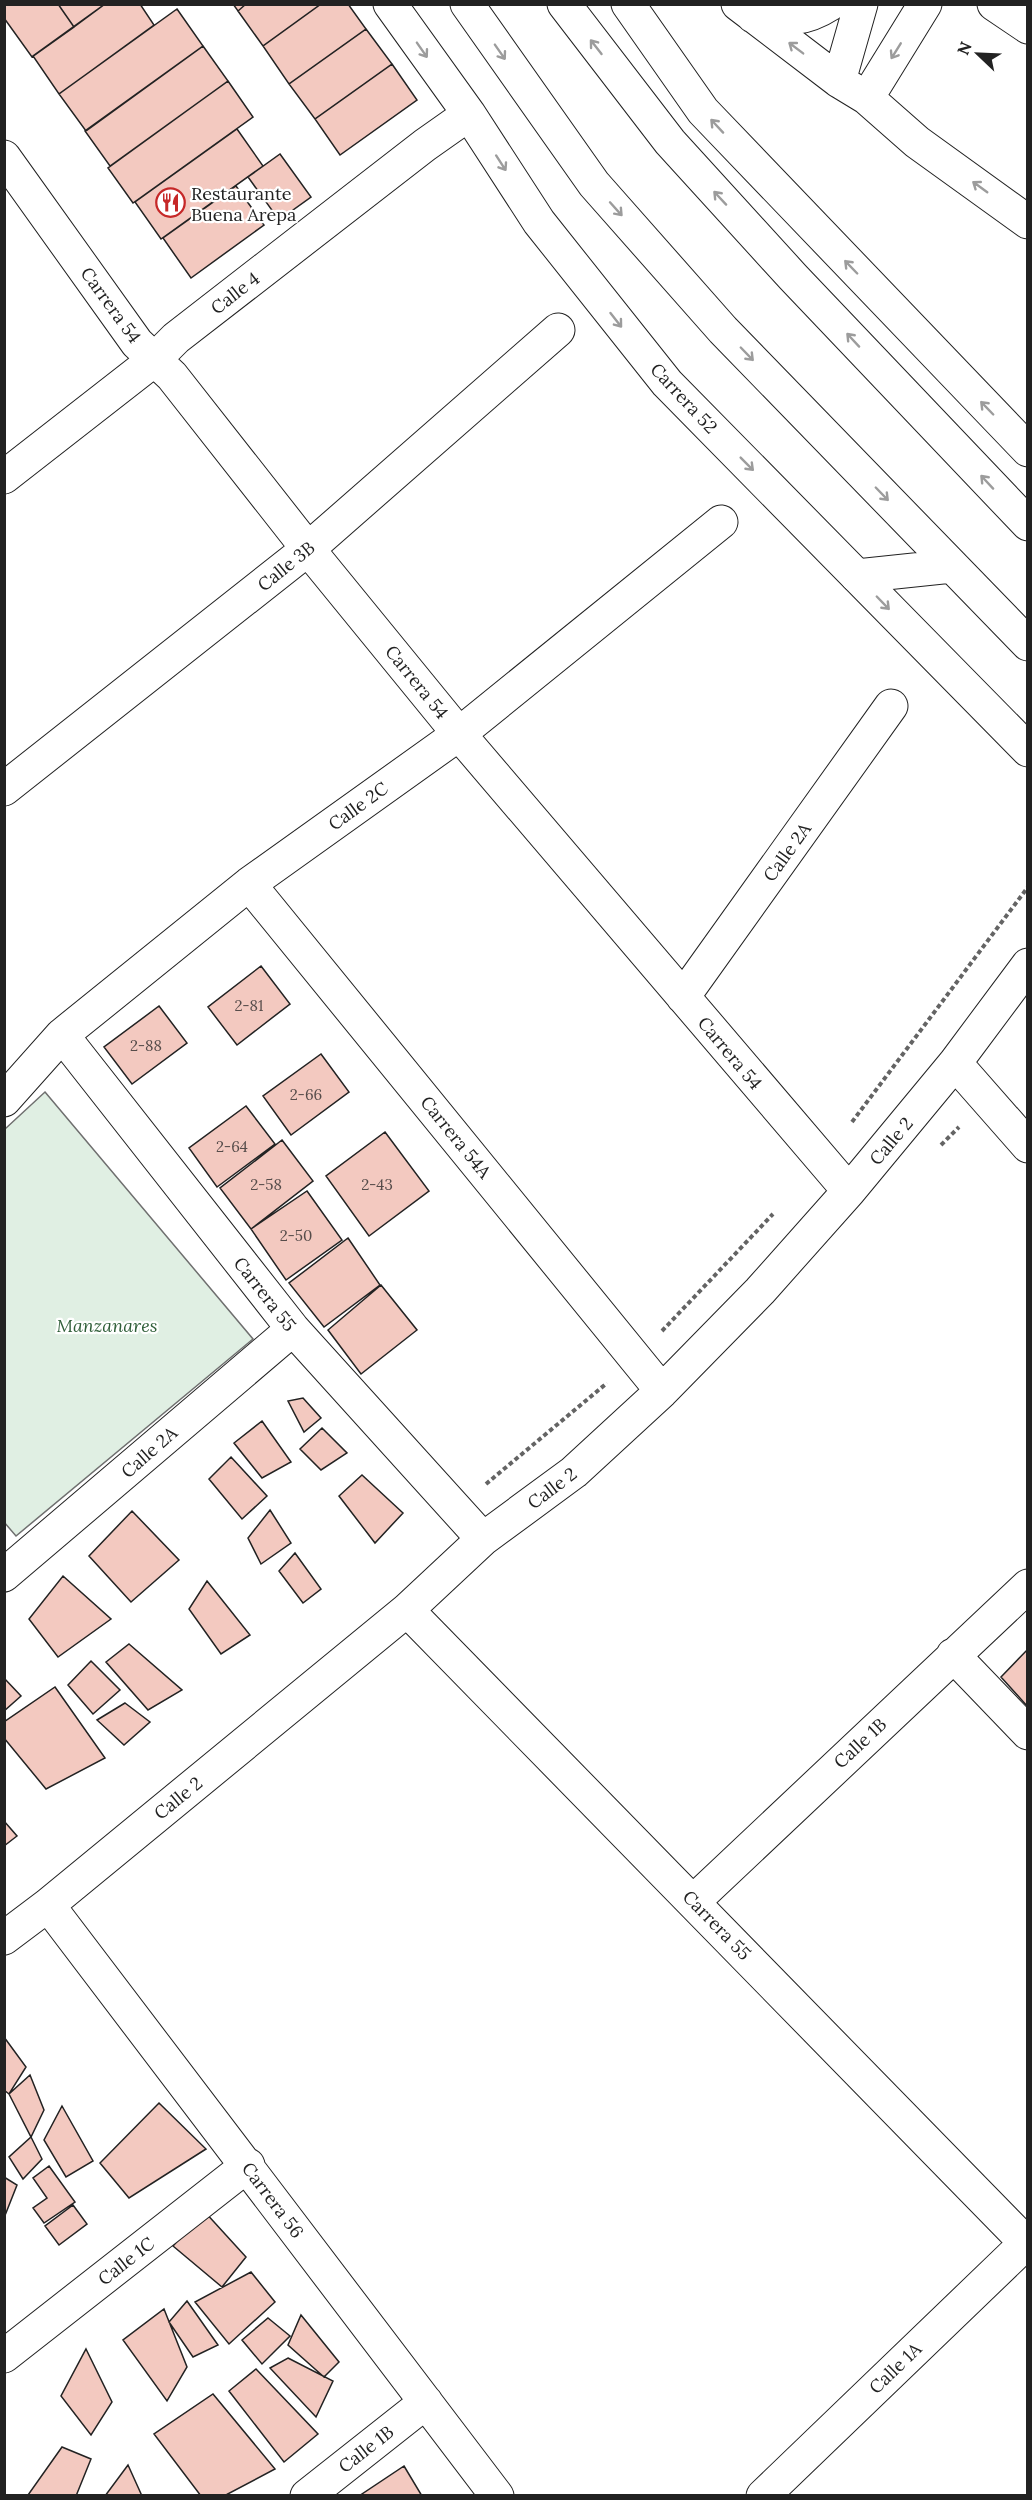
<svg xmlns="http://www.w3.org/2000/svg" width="1032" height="2500" font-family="Lora,serif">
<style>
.green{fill:#e0efe3;stroke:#6f6f6f;stroke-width:1.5}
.building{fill:#f3c9c0;stroke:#222;stroke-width:1.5}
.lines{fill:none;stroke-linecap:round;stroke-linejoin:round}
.minor-casing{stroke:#222;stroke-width:35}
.major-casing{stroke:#222;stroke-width:35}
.path{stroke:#646464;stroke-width:4;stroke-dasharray:4.5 3;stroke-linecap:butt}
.minor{stroke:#fff;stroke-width:33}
.major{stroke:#fff;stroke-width:33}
.oneway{stroke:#9c9c9c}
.labels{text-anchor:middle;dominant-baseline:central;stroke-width:4.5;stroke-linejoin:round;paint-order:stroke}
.number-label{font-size:15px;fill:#564c4a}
.poi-label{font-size:18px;fill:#222;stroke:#fff;text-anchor:start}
.street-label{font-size:18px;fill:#222;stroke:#fff}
.park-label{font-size:18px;font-style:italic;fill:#2f5e38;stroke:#fff}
</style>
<rect width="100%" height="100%" fill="#fff"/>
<path class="green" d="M 45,1092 L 253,1339 L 16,1536 L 4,1522 L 5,1129 Z"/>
<path class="building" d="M 4,4 L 58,4 L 74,27 L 32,57 L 4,18 Z
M 58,4 L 105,4 L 74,27 Z
M 105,4 L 140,4 L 154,25 L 59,94 L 33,56 Z
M 233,4 L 246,4 L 238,11 Z
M 246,4 L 321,4 L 263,46 L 238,11 Z
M 321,4 L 348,4 L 366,29 L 289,84 L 263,46 Z
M 177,9 L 203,46 L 86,131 L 59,94 Z
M 366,29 L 392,64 L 315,119 L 289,84 Z
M 203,46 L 228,81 L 110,166 L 85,131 Z
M 392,64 L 417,100 L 340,155 L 315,119 Z
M 228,81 L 253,117 L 133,203 L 108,168 Z
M 237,129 L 263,166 L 161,239 L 135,202 Z
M 280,154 L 311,197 L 279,220 L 248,177 Z
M 236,186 L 264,225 L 191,278 L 163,238 Z
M 261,966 L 290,1004 L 237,1045 L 208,1007 Z
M 159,1006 L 187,1043 L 132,1084 L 104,1047 Z
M 321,1054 L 349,1092 L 291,1135 L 263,1096 Z
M 246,1106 L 275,1144 L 217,1187 L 189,1148 Z
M 385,1132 L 429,1191 L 369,1236 L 326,1176 Z
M 282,1140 L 313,1181 L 251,1229 L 220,1188 Z
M 307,1191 L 342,1240 L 286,1280 L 251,1229 Z
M 348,1238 L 380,1285 L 324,1327 L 289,1283 Z
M 381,1285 L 417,1330 L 361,1374 L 328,1330 Z
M 303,1398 L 321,1418 L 304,1432 L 288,1401 Z
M 262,1421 L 291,1462 L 262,1478 L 234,1443 Z
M 322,1428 L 347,1453 L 321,1470 L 300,1449 Z
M 231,1457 L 267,1496 L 242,1519 L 209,1479 Z
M 362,1475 L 403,1513 L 375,1543 L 339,1496 Z
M 270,1510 L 291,1543 L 261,1564 L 248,1538 Z
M 132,1511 L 179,1560 L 131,1602 L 89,1556 Z
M 295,1553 L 321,1589 L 303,1603 L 279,1571 Z
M 63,1576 L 111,1619 L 58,1657 L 29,1619 Z
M 207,1581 L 250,1635 L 221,1654 L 189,1609 Z
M 129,1644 L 182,1690 L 148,1710 L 106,1662 Z
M 1028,1649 L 1028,1707 L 1001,1677 Z
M 91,1661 L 120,1690 L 93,1714 L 68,1685 Z
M 4,1678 L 21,1696 L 4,1711 Z
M 55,1687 L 105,1758 L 46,1789 L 4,1738 L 4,1722 Z
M 125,1703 L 150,1722 L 124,1745 L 97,1720 Z
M 4,1821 L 17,1836 L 4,1846 Z
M 4,2037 L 26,2067 L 9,2094 L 4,2090 Z
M 30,2075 L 44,2110 L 31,2137 L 9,2094 Z
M 159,2103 L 206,2149 L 129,2198 L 100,2163 Z
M 62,2106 L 93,2161 L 66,2177 L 44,2140 Z
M 31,2137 L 42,2159 L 23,2179 L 9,2157 Z
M 49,2166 L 75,2202 L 44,2223 L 33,2208 L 47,2198 L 33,2178 Z
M 4,2177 L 17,2185 L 4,2218 Z
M 73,2205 L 87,2224 L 59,2245 L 45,2226 Z
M 204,2211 L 246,2257 L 222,2287 L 173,2246 Z
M 251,2272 L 275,2302 L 229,2344 L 195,2302 Z
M 187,2301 L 218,2345 L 193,2357 L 169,2322 Z
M 164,2309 L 187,2367 L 167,2401 L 123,2340 Z
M 301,2315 L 339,2362 L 324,2377 L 288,2345 Z
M 268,2318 L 290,2336 L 262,2364 L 242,2340 Z
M 86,2349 L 112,2402 L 91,2435 L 61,2396 Z
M 288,2358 L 333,2381 L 316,2417 L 270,2368 Z
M 256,2369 L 318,2434 L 284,2462 L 229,2391 Z
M 213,2394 L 275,2469 L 224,2496 L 201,2496 L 154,2434 Z
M 62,2447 L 91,2459 L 76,2496 L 28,2495 Z
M 128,2465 L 142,2496 L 105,2496 Z
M 404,2466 L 422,2496 L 359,2496 Z"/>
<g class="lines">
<defs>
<path id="minor" d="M 390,4 L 469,114 L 539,222 L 667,383 L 1028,750
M 628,4 L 703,111 L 1028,450
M 738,4 L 839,81 L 867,98 L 917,142 L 1028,222
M 994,4 L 1028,27
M 753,16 C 784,19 802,22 830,4
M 839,81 L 861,4
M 867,98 L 925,4
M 4,157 L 137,343 L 172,376 L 308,549 L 459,734 L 849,1191
M 4,477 L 154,360 L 176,338 L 425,145 L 469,114
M 4,789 L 308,549 L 558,330
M 249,884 L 662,1391
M 683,997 L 891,706
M 62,1035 L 293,1329 L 483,1539
M 955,1063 L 1028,1146
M 4,1100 L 62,1035 L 249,884 L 459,734 L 721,522
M 4,1575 L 293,1329
M 407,1610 L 1026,2243
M 953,1655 L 1028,1733
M 694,1901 L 1028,1586
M 48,1905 L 497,2496
M 4,1938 L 48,1905 L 407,1610 L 483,1539 L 574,1472 L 662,1391 L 760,1291 L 849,1191 L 955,1063 L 1028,965
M 4,2356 L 248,2165
M 307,2496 L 426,2402
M 763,2496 L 1028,2241"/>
<path id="major" d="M 467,4 L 594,184 L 723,330 L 1028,644
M 564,4 L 670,142 L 793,277 L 1028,524
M 857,576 L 952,566"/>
</defs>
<use href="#minor" class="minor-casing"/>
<use href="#major" class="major-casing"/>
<path class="path" d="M 852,1122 L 1028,887
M 941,1145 L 959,1127
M 662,1331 L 773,1214
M 486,1484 L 607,1383"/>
<use href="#minor" class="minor"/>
<use href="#major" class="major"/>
</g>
<defs><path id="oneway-shaft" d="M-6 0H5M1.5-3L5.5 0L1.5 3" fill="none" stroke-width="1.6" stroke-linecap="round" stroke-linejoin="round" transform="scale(1.5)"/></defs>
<g class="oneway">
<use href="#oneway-shaft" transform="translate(596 47) rotate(-128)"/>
<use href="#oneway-shaft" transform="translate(796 48) rotate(-143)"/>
<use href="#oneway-shaft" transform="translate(422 50) rotate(55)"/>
<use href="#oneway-shaft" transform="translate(896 51) rotate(122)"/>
<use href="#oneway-shaft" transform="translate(500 52) rotate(55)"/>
<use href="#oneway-shaft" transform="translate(717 126) rotate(-133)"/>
<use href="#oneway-shaft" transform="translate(501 163) rotate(57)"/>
<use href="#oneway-shaft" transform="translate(980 187) rotate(-144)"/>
<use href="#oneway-shaft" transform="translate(720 198) rotate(-133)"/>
<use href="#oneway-shaft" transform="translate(616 209) rotate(48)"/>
<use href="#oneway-shaft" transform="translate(851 267) rotate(-134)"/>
<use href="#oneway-shaft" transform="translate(616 320) rotate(52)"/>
<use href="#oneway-shaft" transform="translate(853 340) rotate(-133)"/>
<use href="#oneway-shaft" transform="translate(747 354) rotate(46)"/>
<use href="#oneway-shaft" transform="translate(987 408) rotate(-134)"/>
<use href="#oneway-shaft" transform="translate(747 464) rotate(45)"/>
<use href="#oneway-shaft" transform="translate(987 482) rotate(-133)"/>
<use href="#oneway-shaft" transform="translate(882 494) rotate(46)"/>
<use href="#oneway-shaft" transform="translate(883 603) rotate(46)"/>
</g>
<defs>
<symbol id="restaurant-ring" viewBox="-11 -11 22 22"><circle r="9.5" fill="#fff" stroke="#c62828" stroke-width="1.5"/><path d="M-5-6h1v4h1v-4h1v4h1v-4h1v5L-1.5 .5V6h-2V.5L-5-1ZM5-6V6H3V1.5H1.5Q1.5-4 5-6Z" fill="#c62828"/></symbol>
</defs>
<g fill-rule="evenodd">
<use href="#restaurant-ring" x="154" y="186" width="33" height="33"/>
</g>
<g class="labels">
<g class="number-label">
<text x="249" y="1005">2-81</text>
<text x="146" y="1045">2-88</text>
<text x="306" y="1094">2-66</text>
<text x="232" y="1146">2-64</text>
<text x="266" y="1184">2-58</text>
<text x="377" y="1184">2-43</text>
<text x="296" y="1235">2-50</text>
</g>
<g class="poi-label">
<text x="191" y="193">Restaurante<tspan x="191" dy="21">Buena Arepa</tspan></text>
</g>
<g class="street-label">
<text transform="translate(235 293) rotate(-38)">Calle 4</text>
<text transform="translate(111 305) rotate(54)">Carrera 54</text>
<text transform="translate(684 398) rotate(47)">Carrera 52</text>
<text transform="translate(286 566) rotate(-39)">Calle 3B</text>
<text transform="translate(417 682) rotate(51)">Carrera 54</text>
<text transform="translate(358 806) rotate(-36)">Calle 2C</text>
<text transform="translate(787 852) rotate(-54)">Calle 2A</text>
<text transform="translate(730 1053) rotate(50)">Carrera 54</text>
<text transform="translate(456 1137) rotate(51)">Carrera 54A</text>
<text transform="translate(891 1141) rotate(-50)">Calle 2</text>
<text transform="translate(265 1294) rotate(52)">Carrera 55</text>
<text transform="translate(149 1452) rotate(-41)">Calle 2A</text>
<text transform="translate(552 1488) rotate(-37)">Calle 2</text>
<text transform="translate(860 1743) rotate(-43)">Calle 1B</text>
<text transform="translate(178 1798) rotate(-39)">Calle 2</text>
<text transform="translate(717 1925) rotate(46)">Carrera 55</text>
<text transform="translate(273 2200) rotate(53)">Carrera 56</text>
<text transform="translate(126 2261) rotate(-38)">Calle 1C</text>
<text transform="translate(895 2368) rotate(-44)">Calle 1A</text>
<text transform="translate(366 2449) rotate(-38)">Calle 1B</text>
</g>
<g class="park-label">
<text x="107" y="1325">Manzanares</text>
</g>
</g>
<rect width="1032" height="2500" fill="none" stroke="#222222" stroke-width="12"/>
<g transform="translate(978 54) rotate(293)" stroke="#ffffff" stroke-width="4.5" paint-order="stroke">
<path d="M0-4.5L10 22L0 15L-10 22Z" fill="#222222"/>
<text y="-9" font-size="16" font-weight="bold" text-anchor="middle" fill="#222222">N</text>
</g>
</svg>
